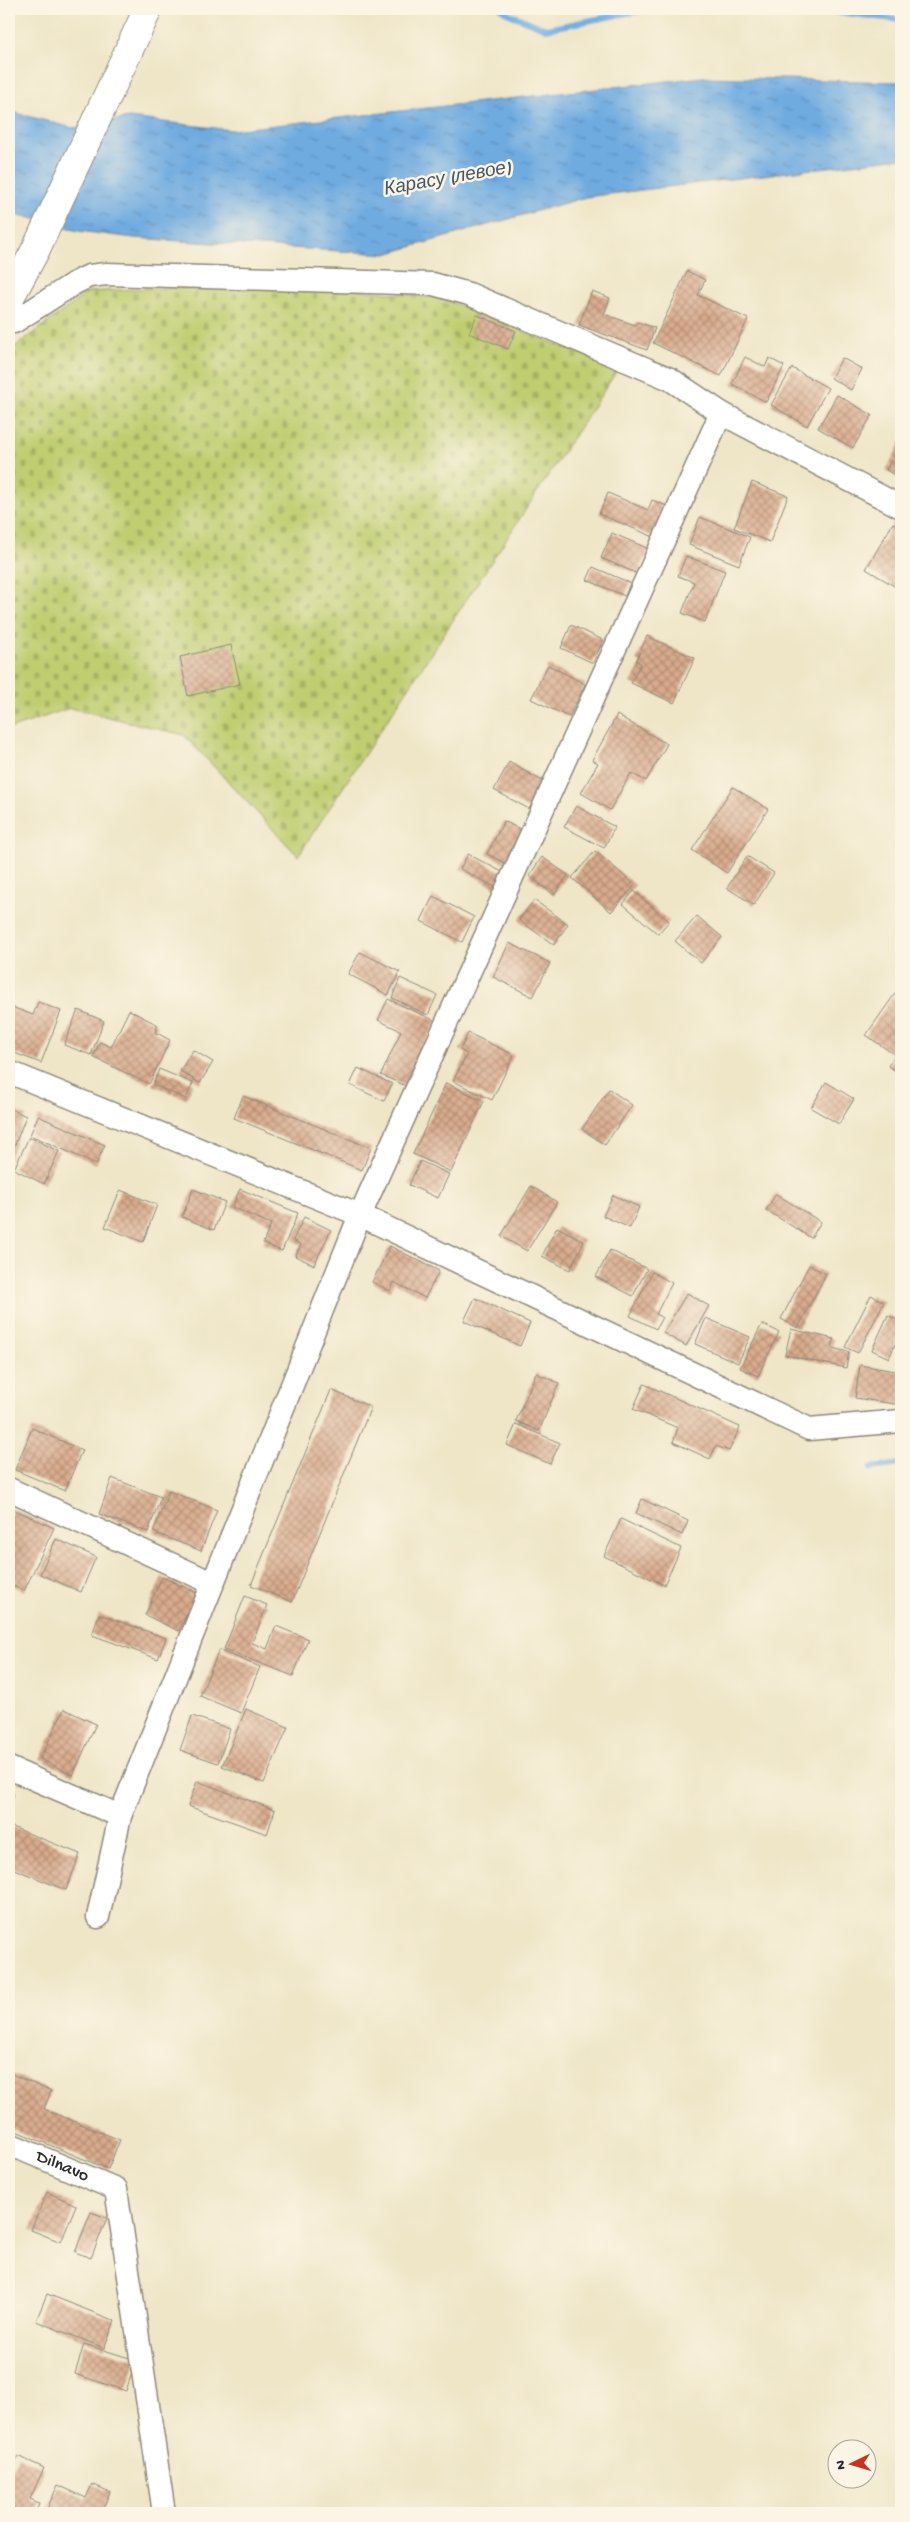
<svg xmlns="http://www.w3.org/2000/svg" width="910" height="2522" font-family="'Gochi Hand',sans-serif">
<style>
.cemetery{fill:url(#cemetery-stones);stroke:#767c4e}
.water{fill:url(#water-ripples);stroke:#4d6b86}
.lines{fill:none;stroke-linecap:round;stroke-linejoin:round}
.stream{stroke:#6fabe0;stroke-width:6}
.building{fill:url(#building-cross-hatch)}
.minor-casing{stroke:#8d887a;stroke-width:25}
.tertiary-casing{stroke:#8d887a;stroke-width:30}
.minor{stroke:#fff;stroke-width:22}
.tertiary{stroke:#fff;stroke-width:28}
.labels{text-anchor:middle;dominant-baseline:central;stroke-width:5;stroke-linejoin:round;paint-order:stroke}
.street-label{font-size:18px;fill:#2b2b2b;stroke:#fcf5e5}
.water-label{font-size:19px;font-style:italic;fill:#43586a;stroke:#fcf5e5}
</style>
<defs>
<pattern id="cemetery-stones" width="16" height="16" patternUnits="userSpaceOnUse" patternTransform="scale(1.25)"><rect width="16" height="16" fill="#c0ce71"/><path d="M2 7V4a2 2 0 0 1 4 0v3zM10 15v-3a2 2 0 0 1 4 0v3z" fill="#a5b162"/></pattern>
<pattern id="water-ripples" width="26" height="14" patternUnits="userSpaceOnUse" patternTransform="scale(1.25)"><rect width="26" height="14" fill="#6fabe0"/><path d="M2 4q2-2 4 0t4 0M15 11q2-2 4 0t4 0" fill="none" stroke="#5b8bb6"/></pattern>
<pattern id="building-cross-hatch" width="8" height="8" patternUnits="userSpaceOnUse" patternTransform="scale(1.25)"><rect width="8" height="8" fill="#d9ab8d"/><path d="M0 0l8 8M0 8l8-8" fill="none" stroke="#b08b73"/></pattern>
</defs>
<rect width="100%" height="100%" fill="#fcf5e5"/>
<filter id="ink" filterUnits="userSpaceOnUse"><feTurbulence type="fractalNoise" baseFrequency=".02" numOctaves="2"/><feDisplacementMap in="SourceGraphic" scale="10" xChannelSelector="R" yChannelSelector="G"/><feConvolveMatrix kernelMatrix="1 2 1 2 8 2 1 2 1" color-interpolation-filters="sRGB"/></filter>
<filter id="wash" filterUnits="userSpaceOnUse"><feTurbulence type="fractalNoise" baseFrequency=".0096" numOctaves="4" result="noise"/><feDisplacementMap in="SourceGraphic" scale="20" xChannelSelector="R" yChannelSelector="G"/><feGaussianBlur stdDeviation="1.12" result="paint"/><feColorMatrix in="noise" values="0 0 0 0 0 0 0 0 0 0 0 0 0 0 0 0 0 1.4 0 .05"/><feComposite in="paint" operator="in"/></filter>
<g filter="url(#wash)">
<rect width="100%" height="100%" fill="#efe6c8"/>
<path class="cemetery" d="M 151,288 L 340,288 L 441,298 L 618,369 L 298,856 L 184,735 L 70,708 L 9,729 L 9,351 L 88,292 Z"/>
<path class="water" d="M 703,77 L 901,82 L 901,158 L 586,197 L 386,254 L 134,238 L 78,231 L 9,212 L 9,111 L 73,128 L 129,118 L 232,130 Z"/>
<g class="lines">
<path class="stream" d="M 502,9 L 509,14 L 546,29 L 649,9
M 811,9 L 901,20
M 871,1468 L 901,1464"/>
</g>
<g id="blocks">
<path class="building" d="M 687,271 L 705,280 L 698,295 L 748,319 L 721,376 L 653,343 Z
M 592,291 L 610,298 L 604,314 L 635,325 L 637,322 L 655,328 L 647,350 L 579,325 Z
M 477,315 L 516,331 L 508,349 L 469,333 Z
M 745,357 L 765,367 L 769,358 L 784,366 L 766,402 L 732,384 Z
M 842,358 L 862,369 L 851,390 L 831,378 Z
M 792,368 L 828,388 L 807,426 L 771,405 Z
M 837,395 L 872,415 L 853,448 L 818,428 Z
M 901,442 L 901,479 L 886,470 Z
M 752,482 L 788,496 L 770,542 L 734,528 Z
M 608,493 L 648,510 L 652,500 L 667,506 L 654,537 L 599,514 Z
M 700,517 L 750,537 L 739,565 L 689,545 Z
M 893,523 L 901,528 L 901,590 L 866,569 Z
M 612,533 L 649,549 L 638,574 L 601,558 Z
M 686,556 L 725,571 L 705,622 L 682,613 L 694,582 L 678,576 Z
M 593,567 L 630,583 L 625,596 L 587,580 Z
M 571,625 L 603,640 L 593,663 L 561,648 Z
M 647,636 L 695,658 L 674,703 L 631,683 L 641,663 L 636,661 Z
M 231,645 L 240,684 L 188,696 L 180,657 Z
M 548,665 L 585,684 L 569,717 L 531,699 Z
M 617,715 L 667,744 L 646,781 L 631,773 L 610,810 L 581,793 L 598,763 L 592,760 Z
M 509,762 L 544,782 L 529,809 L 494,790 Z
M 733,787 L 768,809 L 727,873 L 692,850 Z
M 576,806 L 615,827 L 604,848 L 564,827 Z
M 504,821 L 523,831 L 507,864 L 487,854 Z
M 595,851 L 635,885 L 611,912 L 572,878 Z
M 468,854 L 502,872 L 495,887 L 460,869 Z
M 747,856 L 774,873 L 754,905 L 727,888 Z
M 542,857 L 568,875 L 554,895 L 529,876 Z
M 634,891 L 669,921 L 658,934 L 623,904 Z
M 433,896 L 474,917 L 462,942 L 421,921 Z
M 534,900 L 568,924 L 554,945 L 519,920 Z
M 697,916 L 722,937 L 701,963 L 675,941 Z
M 509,943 L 550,963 L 533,997 L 493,977 Z
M 360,952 L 400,972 L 388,995 L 348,974 Z
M 400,978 L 437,995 L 428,1015 L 392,998 Z
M 899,988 L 901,990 L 901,1074 L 888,1066 L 895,1055 L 866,1035 Z
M 388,999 L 436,1021 L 406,1086 L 381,1075 L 401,1031 L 378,1020 Z
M 38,1002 L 61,1011 L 41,1063 L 9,1051 L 9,1006 L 33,1015 Z
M 78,1010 L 104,1021 L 91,1055 L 64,1045 Z
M 129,1010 L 158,1025 L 155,1032 L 170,1040 L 149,1084 L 93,1057 L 100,1042 L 111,1047 Z
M 468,1033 L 514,1055 L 492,1100 L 453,1081 L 467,1054 L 460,1050 Z
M 193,1050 L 213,1062 L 200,1083 L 180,1071 Z
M 358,1068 L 392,1084 L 384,1101 L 350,1085 Z
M 159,1069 L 193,1083 L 186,1099 L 153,1085 Z
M 826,1082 L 854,1099 L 839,1124 L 811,1108 Z
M 446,1083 L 484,1101 L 451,1172 L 413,1154 Z
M 609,1089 L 632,1105 L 605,1145 L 582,1129 Z
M 243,1096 L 371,1148 L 362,1170 L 234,1118 Z
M 9,1108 L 26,1116 L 9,1160 Z
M 38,1116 L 105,1145 L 96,1164 L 30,1135 Z
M 29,1137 L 59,1151 L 44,1184 L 14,1169 Z
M 420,1161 L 449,1174 L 438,1198 L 409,1185 Z
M 531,1186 L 557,1202 L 527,1251 L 501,1236 Z
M 193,1189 L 225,1202 L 214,1230 L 182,1217 Z
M 240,1189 L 298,1213 L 282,1251 L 263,1243 L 271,1224 L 232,1207 Z
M 120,1190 L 157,1205 L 143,1242 L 105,1227 Z
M 776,1194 L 821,1222 L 811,1238 L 766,1210 Z
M 613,1195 L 639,1207 L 630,1228 L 603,1216 Z
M 304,1217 L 331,1230 L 314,1265 L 295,1256 L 301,1245 L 293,1240 Z
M 557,1227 L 584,1241 L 570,1270 L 542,1256 Z
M 390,1246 L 439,1271 L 425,1298 L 394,1282 L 390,1291 L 372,1282 Z
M 610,1250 L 647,1269 L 633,1296 L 596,1277 Z
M 809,1265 L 826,1274 L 798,1328 L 781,1319 Z
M 652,1272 L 672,1283 L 656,1314 L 662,1317 L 656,1329 L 630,1316 Z
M 687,1293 L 709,1306 L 686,1346 L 663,1333 Z
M 871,1295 L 884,1302 L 858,1353 L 845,1347 Z
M 475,1298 L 530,1323 L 520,1346 L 464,1321 Z
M 888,1315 L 901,1322 L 901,1331 L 889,1358 L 872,1350 Z
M 706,1318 L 750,1337 L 738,1363 L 695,1344 Z
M 762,1324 L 779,1332 L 758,1376 L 740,1368 Z
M 791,1329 L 834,1339 L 832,1348 L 849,1352 L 846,1368 L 785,1355 Z
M 860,1365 L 901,1372 L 901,1405 L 855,1398 Z
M 536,1373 L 559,1383 L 539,1431 L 516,1421 Z
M 644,1384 L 740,1427 L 729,1451 L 716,1446 L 710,1459 L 673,1442 L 678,1428 L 633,1409 Z
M 331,1390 L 371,1407 L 292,1602 L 251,1585 Z
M 516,1424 L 560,1443 L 550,1464 L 507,1445 Z
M 32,1428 L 82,1450 L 65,1491 L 15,1470 Z
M 112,1478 L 161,1497 L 148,1532 L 99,1514 Z
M 169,1491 L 217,1510 L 201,1551 L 153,1532 Z
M 642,1499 L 688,1521 L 682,1535 L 636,1513 Z
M 13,1509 L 54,1528 L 24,1591 L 9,1584 L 9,1518 Z
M 621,1519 L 681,1548 L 664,1585 L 604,1556 Z
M 56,1539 L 96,1557 L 81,1592 L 40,1574 Z
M 162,1577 L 197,1593 L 179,1631 L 145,1615 Z
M 245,1596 L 267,1605 L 252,1643 L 267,1649 L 276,1626 L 308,1639 L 293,1676 L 224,1649 Z
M 99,1614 L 166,1638 L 158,1659 L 92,1635 Z
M 219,1650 L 260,1667 L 241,1713 L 200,1696 Z
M 64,1709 L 96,1724 L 73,1775 L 40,1759 Z
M 246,1709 L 288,1727 L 264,1783 L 222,1766 Z
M 192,1716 L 230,1729 L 218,1763 L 180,1750 Z
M 197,1781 L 275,1810 L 267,1834 L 188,1806 Z
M 9,1792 L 14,1794 L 9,1808 Z
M 10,1826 L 80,1854 L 66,1890 L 9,1867 Z
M 9,2073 L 51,2091 L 44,2109 L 120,2140 L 108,2169 L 11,2129 L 13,2122 L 9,2120 Z
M 47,2192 L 76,2205 L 61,2242 L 31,2230 Z
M 91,2212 L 107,2218 L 91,2258 L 75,2252 Z
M 47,2294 L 115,2321 L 104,2348 L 36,2321 Z
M 84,2344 L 136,2360 L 126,2391 L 75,2374 Z
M 18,2456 L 44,2468 L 30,2499 L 39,2503 L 35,2513 L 21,2513 L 9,2508 L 9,2476 Z
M 92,2484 L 110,2492 L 101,2513 L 51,2513 L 46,2511 L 58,2485 L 86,2498 Z"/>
</g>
</g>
<g filter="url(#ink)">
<use href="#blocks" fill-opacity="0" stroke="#8d887a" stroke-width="1"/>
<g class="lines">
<defs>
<g id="minor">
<path d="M 9,321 L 14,322 L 73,284 L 89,276 L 107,274 L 433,284 L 469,294 L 670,379 L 721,413"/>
<path d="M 9,1072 L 360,1215 L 809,1429 L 901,1421"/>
<path d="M 9,1489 L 212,1583"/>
<path d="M 9,1768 L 120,1816"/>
<path d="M 98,1917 L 120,1816 L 360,1215 L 721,413 L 901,507"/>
<path id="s1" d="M 9,2144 L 116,2189 L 164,2513"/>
</g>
<path id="tertiary" d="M 9,299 L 35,251 L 148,9"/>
</defs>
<use href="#minor" class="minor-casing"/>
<use href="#tertiary" class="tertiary-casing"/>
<use href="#minor" class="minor"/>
<use href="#tertiary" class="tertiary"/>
</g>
</g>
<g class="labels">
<g class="street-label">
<text stroke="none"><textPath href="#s1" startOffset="58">Dilnavo</textPath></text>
</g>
<g class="water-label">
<text transform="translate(448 180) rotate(-10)">Карасу (левое)</text>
</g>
</g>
<rect width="910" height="2522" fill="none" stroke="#fcf5e5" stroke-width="30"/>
<g transform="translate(852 2464) rotate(265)"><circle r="24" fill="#fcf5e5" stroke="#a8a49b"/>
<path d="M0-4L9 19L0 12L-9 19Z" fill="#c8321e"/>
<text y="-8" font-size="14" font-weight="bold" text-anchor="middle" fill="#2b2b2b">N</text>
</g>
</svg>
